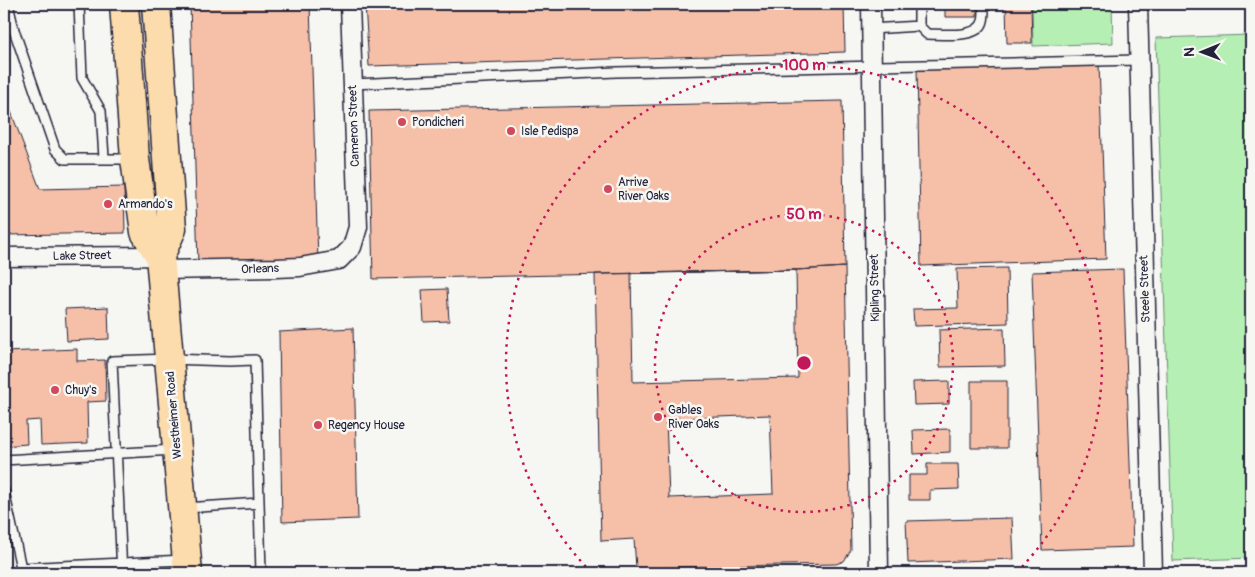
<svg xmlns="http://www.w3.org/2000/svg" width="1255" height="577" font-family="Pangolin,sans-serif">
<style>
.green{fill:#b5efb3;stroke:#6c8877}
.building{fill:#f6c0a8;stroke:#22223b;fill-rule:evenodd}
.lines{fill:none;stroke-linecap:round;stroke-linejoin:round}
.service-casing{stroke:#22223b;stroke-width:12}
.minor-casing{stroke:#22223b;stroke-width:21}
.primary-casing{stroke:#22223b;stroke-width:31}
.service{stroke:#f6f6f2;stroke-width:9}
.minor{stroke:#f6f6f2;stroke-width:18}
.primary{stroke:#fcdcac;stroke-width:28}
.ring{fill:none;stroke:#c2185b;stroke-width:2.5;stroke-dasharray:2.5 5}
.poi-dot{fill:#d1495b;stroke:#f6f6f2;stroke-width:2}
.labels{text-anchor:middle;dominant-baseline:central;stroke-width:5;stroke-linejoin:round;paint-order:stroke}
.poi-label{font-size:12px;fill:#22223b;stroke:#f6f6f2;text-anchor:start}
.street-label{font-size:12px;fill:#22223b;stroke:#f6f6f2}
.centre{fill:#c2185b;stroke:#f6f6f2;stroke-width:2.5}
.ring-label{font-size:15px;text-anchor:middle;font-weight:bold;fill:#c2185b;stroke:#f6f6f2;stroke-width:5;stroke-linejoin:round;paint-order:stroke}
</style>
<rect width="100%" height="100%" fill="#f6f6f2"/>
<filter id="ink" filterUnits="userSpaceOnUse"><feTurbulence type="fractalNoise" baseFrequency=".02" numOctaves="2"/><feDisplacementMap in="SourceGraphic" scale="10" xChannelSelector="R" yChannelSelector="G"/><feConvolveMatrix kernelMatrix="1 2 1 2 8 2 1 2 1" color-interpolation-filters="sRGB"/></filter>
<g filter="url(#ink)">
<path class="green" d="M 1032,4 L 1112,4 L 1113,43 L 1033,46 Z
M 1251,35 L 1251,558 L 1173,561 L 1156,38 Z"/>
<path class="building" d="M 190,4 L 310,4 L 318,261 L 198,264 Z
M 365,4 L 844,4 L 845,52 L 369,66 Z
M 945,4 L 977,4 L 977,17 L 945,17 Z
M 1006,4 L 1031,4 L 1032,43 L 1007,43 Z
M 1099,64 L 1106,259 L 921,266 L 917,67 Z
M 4,93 L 40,189 L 124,187 L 125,233 L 4,235 Z
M 842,101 L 845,267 L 796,270 L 373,279 L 369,111 Z
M 845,267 L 851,550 L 844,561 L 836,564 L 636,568 L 634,539 L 601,541 L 595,274 L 796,270 ZM 770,415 L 773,494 L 669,498 L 666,419 Z
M 1007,268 L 1008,323 L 914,326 L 913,309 L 958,308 L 957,269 Z
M 1123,269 L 1133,547 L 1042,550 L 1032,272 Z
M 796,270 L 798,378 L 633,382 L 631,273 Z
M 447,289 L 449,321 L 424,322 L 422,290 Z
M 108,307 L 109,339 L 67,341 L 65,309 Z
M 353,328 L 358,519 L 282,522 L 279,332 Z
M 1004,328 L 1005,366 L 940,367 L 939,330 Z
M 77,349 L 77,361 L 105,360 L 106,401 L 87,402 L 88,443 L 41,445 L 40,420 L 26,421 L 27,444 L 4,446 L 4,380 L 6,379 L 5,352 Z
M 949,381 L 949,404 L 914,405 L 913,382 Z
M 971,381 L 1007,381 L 1007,448 L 971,448 Z
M 950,429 L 950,452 L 914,454 L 913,430 Z
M 927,464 L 958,464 L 959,489 L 930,490 L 930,500 L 909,500 L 909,475 L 927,475 Z
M 1012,518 L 1014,559 L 908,563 L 906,521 Z"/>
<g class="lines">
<defs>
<path id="service" d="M 8,4 L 14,30 L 55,149 L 65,159 L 133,159
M 79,4 L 82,78 L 101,111 L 104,158
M 919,26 L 927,34 C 942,34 979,39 983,21 C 984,17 984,12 984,9
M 871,29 L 919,26 L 919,4
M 353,84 L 616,72 L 1139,60
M 4,460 L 174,450
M 4,491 L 21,568 L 184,560
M 185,508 L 259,503
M 122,573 L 112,361 L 169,359 L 230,361 L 255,360 L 261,573"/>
<path id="minor" d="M 871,4 L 879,573
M 1138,4 L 1153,573
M 4,257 L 160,256
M 161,270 L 276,268 L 300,267 L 339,260 L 352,247 L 358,227 L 350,4"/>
<path id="primary" d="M 124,4 L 135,159 L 145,232 L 160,256
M 156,4 L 172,229 L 160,256 L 188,573"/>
</defs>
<use href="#service" class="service-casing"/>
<use href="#minor" class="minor-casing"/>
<use href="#primary" class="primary-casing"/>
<use href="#service" class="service"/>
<use href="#minor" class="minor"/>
<use href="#primary" class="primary"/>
</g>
</g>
<g class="ring">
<circle cx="804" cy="363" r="149"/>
<path d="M591 572A298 298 0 1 1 1017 572"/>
</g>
<g class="poi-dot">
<circle cx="402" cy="122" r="5"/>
<circle cx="511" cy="131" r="5"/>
<circle cx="608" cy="189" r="5"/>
<circle cx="108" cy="204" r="5"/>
<circle cx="55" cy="390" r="5"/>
<circle cx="658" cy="417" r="5"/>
<circle cx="318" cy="425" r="5"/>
</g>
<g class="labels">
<g class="poi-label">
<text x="412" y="122">Pondicheri</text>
<text x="521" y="131">Isle Pedispa</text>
<text x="618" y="182">Arrive<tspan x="618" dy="14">River Oaks</tspan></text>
<text x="118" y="204">Armando's</text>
<text x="65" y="390">Chuy's</text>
<text x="668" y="410">Gables<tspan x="668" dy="14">River Oaks</tspan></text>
<text x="328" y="425">Regency House</text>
</g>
<g class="street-label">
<text transform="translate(354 126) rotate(-92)">Cameron Street</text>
<text transform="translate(82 256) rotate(-1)">Lake Street</text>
<text transform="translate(260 269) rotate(-2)">Orleans</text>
<text transform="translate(875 288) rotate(-91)">Kipling Street</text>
<text transform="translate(1145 289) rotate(-92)">Steele Street</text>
<text transform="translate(174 415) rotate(-95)">Westheimer Road</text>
</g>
</g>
<circle cx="804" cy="363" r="8" class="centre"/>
<g class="ring-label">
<text x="804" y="70">100 m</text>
<text x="804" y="219">50 m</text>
</g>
<rect width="1255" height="577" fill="none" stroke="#f6f6f2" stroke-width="20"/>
<rect x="10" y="10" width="1235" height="557" fill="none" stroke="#22223b" stroke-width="2" filter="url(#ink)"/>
<g transform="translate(1202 52) rotate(269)" stroke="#f6f6f2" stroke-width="4" paint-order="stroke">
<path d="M0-4L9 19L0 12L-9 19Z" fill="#22223b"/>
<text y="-8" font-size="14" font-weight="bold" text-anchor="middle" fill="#22223b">N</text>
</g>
</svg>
